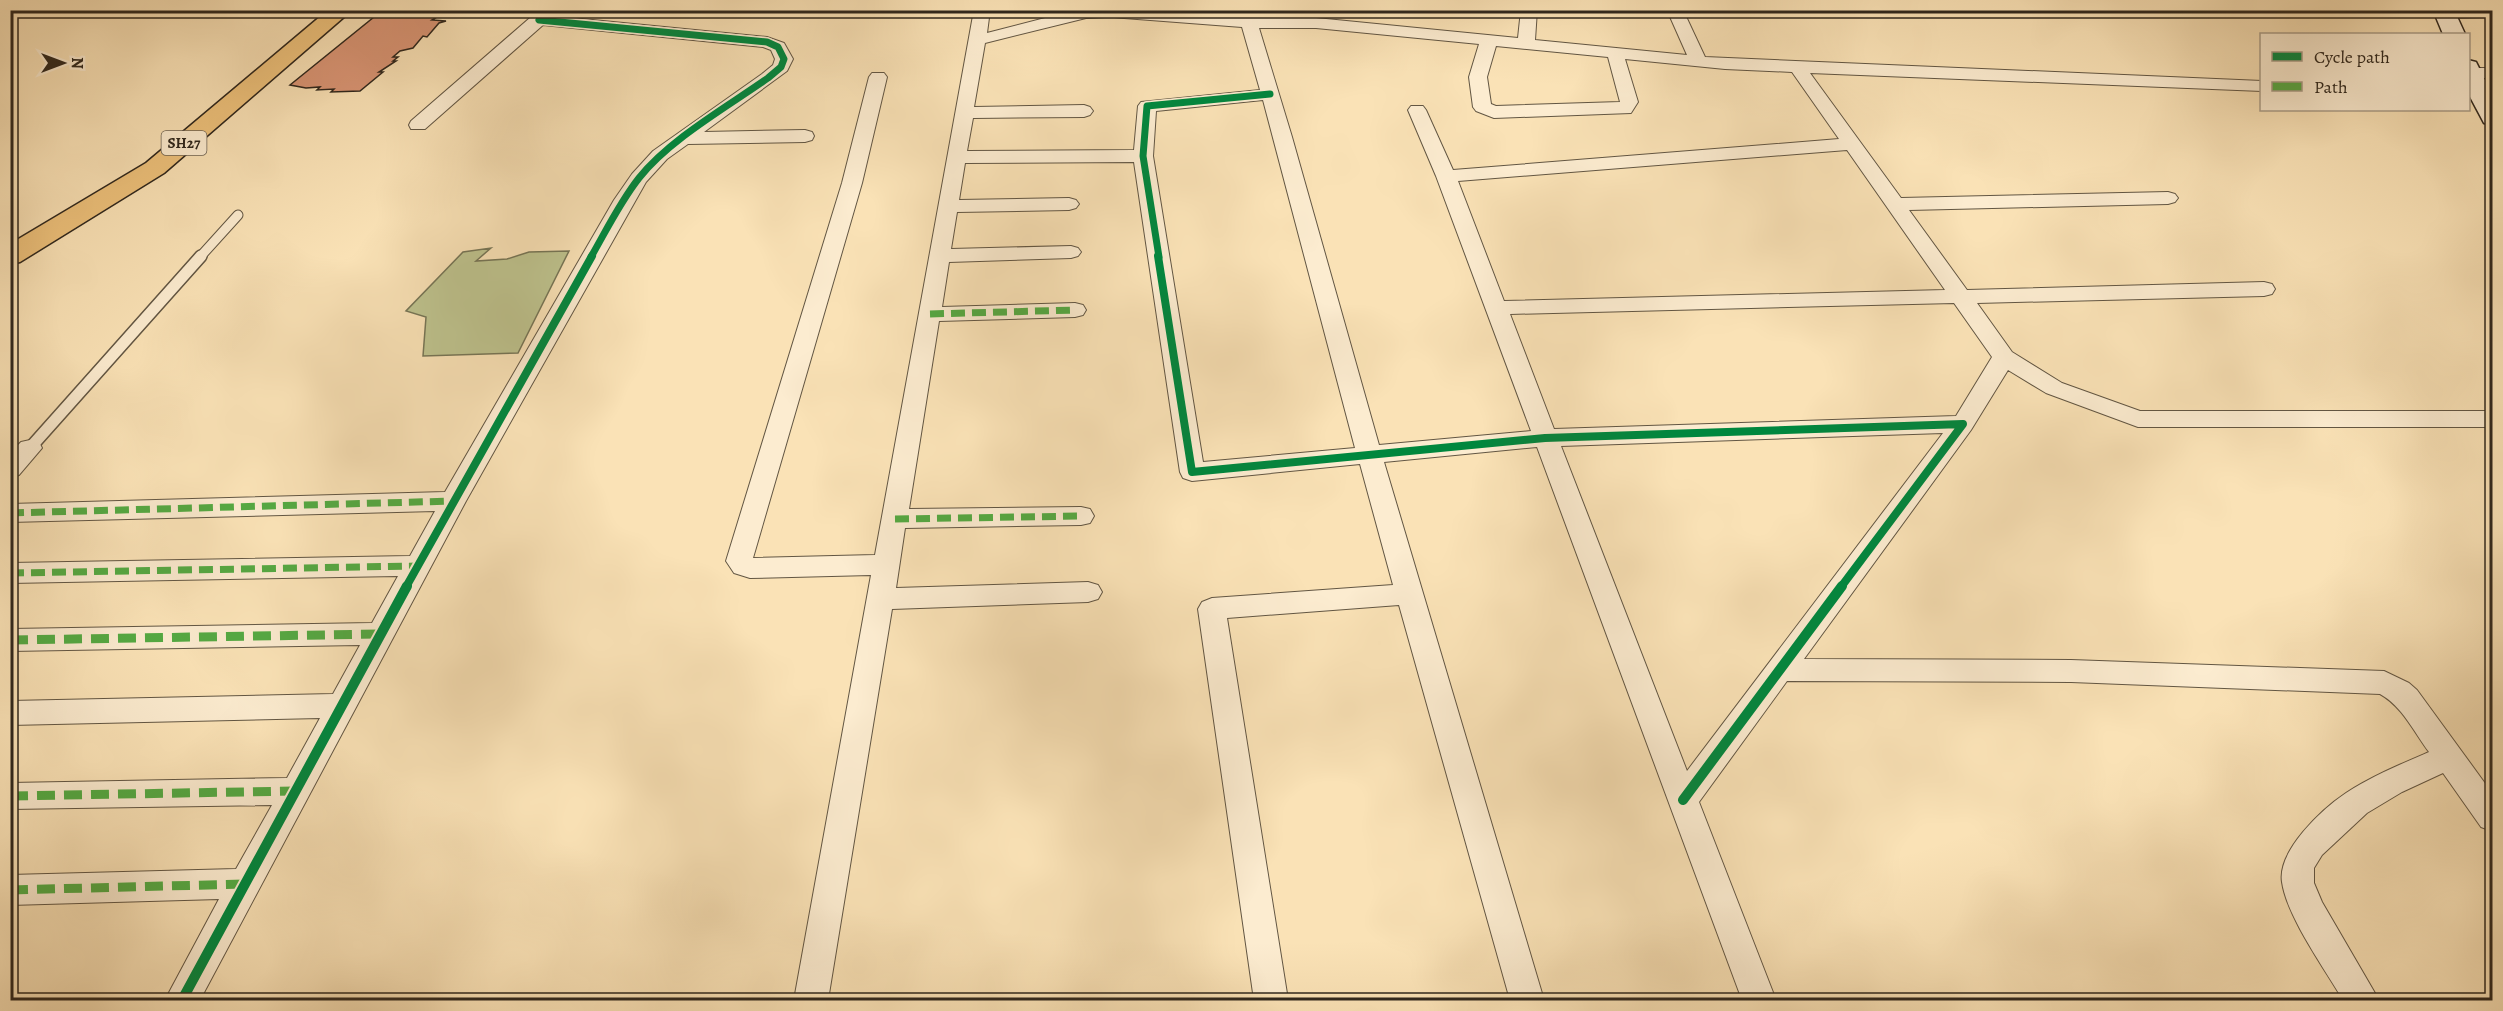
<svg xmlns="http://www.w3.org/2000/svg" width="2503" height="1011" font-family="Alegreya,serif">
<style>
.green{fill:#bec38e;stroke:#767556;stroke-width:1.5}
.building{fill:#d99575;stroke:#2f271d;stroke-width:1.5}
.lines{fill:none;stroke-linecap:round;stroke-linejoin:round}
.lane-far1-casing{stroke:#625643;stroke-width:11}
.lane-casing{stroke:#625643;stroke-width:14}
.street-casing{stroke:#625643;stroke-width:2}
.secondary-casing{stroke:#2f271d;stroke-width:3}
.primary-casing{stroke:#2f271d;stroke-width:3}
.lane-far1{stroke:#fcecd0;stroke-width:9}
.lane{stroke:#fcecd0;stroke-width:11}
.street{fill:#fcecd0;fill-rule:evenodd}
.secondary{fill:#fcecd0;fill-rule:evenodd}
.primary{fill:#edc17b;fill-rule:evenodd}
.quiet-far1{stroke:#54aa43;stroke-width:7;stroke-dasharray:14 7;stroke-linecap:butt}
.quiet{stroke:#54aa43;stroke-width:9;stroke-dasharray:18 9;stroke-linecap:butt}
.cycleway-far2-casing{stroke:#fcecd0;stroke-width:10}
.cycleway-far1-casing{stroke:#fcecd0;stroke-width:12}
.cycleway-casing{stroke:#fcecd0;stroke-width:14}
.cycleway-far2{stroke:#00873e;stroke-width:7}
.cycleway-far1{stroke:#00873e;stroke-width:8}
.cycleway{stroke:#00873e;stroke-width:10}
.labels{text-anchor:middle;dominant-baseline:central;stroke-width:6;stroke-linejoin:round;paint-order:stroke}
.shield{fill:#fcecd0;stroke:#6c6253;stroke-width:1.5}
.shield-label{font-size:15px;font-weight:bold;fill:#2f271d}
</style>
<rect width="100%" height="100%" fill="#fae2b6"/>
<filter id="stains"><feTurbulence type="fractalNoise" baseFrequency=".00333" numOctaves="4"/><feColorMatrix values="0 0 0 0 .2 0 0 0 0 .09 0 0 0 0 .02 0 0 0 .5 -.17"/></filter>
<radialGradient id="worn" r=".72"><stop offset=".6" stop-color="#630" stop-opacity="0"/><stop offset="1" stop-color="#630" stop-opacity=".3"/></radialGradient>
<path class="green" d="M 491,248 L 476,261 L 507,259 L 529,252 L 569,251 L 518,353 L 423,356 L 426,317 L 406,311 L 463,252 Z"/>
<path class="building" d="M 379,13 L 408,13 L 405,15 L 437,17 L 432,20 L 446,21 L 439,23 L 427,37 L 423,36 L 413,48 L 400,51 L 393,57 L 398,57 L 393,61 L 396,61 L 379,72 L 383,72 L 360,91 L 331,92 L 334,89 L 317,90 L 320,87 L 306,88 L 290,85 Z"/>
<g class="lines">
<defs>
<path id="lane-far1" d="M 200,257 L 238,215"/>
<path id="lane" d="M 30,448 L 201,256"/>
<path id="street" d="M 539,10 L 557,10 L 552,16 L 767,37 L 784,43 L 793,59 L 787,71 L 704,132 L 805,130 L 812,132 L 814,136 L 812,140 L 805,142 L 688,144 L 667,159 L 646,182 L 466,501 L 200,1000 L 165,1000 L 219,899 L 10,905 L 10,875 L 236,869 L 272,805 L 10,809 L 10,783 L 287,778 L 320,718 L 10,725 L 10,701 L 333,694 L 360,645 L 10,651 L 10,629 L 372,623 L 398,576 L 10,583 L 10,563 L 410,556 L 435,511 L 10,522 L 10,504 L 445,492 L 614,200 L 632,174 L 653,151 L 762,74 L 773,65 L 775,59 L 771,50 L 763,47 L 543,25 L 425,129 L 411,129 L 409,125 L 411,121 Z
M 974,10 L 990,10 L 987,33 L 1076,10 L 1155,10 L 1249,18 L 1316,18 L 1518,38 L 1521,10 L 1537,10 L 1535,40 L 1687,55 L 1667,10 L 1683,10 L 1705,57 L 2262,81 L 2262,91 L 1810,73 L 1901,198 L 2168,192 L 2175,194 L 2178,198 L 2175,202 L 2168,204 L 1909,210 L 1967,290 L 2264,282 L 2272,284 L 2275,289 L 2272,294 L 2264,296 L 1977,303 L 2012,352 L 2062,383 L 2140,411 L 2492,411 L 2492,427 L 2138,427 L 2046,393 L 2008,370 L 1971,430 L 1804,659 L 2071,660 L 2384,671 L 2409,683 L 2417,690 L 2492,793 L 2492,831 L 2481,827 L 2443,773 L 2402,792 L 2367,813 L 2322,855 L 2314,868 L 2314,883 L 2322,902 L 2379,1000 L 2343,1000 C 2325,969 2287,917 2282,882 C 2277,851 2322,809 2346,793 C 2372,776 2401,764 2429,752 C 2414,732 2402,706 2380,694 L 2071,682 L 1787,681 L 1699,802 L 1776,1000 L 1742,1000 L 1537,447 L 1384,462 L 1544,1000 L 1510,1000 L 1399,605 L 1227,618 L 1288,1000 L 1254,1000 L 1198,609 L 1202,602 L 1212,598 L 1393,585 L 1360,464 L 1192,481 L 1183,478 L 1180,472 L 1134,162 L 965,163 L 959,200 L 1069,198 L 1076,200 L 1079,204 L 1076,208 L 1069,210 L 957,212 L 951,249 L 1071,246 L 1078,248 L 1081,252 L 1078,256 L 1071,258 L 949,262 L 942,307 L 1075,303 L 1083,305 L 1086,310 L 1083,315 L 1075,317 L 939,321 L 909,509 L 1081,507 L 1090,509 L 1094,516 L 1090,523 L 1081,525 L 905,528 L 896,588 L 1088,582 L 1098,585 L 1102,592 L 1098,599 L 1088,602 L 892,609 L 828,1000 L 794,1000 L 871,575 L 750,578 L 734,573 L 726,561 L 842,183 L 869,77 L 872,73 L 884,73 L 887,77 L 862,183 L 753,558 L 875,555 ZM 1111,17 L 1242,27 L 1260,90 L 1141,102 L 1138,106 L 1134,150 L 967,151 L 973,118 L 1084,117 L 1090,115 L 1093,111 L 1090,107 L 1084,105 L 974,107 L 985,43 L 1086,18 ZM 1259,28 L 1316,28 L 1479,44 L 1469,77 L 1473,107 L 1476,111 L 1494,118 L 1631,113 L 1638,102 L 1625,59 L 1725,69 L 1792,72 L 1839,139 L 1453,170 L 1426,110 L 1423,106 L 1411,106 L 1408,110 L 1436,176 L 1531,431 L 1379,445 L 1292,137 ZM 1496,46 L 1608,57 L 1620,102 L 1496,106 L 1491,104 L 1487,77 ZM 1263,100 L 1355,448 L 1203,462 L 1153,156 L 1156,111 ZM 1847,150 L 1945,290 L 1504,301 L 1458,181 ZM 1954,303 L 1992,357 L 1956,416 L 1554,429 L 1510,314 ZM 1943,433 L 1687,771 L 1561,446 Z
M 2437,10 L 2492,10 L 2492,17 L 2444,18 L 2438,17 L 2436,13 Z
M 2468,68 L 2492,68 L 2492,78 L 2468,78 Z
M 30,440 L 39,442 L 42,448 L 19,475 L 10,478 L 10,453 L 21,442 Z"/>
<path id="secondary" d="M 2433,10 L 2454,10 L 2465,34 L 2443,34 Z
M 2468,60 L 2476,62 L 2492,94 L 2492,125 L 2484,123 L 2468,93 Z"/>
<path id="primary" d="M 328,10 L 352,10 L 164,173 L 20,262 L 10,264 L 10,244 L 146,163 Z"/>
</defs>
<use href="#lane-far1" class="lane-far1-casing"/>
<use href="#lane" class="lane-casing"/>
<use href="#street" class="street-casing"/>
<use href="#secondary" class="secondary-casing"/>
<use href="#primary" class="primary-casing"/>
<use href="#lane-far1" class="lane-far1"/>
<use href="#lane" class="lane"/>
<use href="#street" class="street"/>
<use href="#secondary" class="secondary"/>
<use href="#primary" class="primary"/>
<path class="quiet-far1" d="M 930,314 L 1075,310
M 10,513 L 453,501
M 895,519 L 1081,516
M 10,573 L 417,566"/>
<path class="quiet" d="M 10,640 L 381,634
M 10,796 L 295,791
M 10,890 L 245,884"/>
<defs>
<path id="cycleway-far2" d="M 549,10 L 539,20 L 767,42 L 778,47 L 784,59 L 781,67 L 768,78 C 727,107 670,139 639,178 C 620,202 606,231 591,257
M 1159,257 L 1143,156 L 1147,106 L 1270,94"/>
<path id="cycleway-far1" d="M 1158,256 L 1192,472 L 1545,438 L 1963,424 L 1841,587
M 406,587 L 592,256"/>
<path id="cycleway" d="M 1683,800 L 1842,586
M 182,1000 L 407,586"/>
</defs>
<use href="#cycleway-far2" class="cycleway-far2-casing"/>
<use href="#cycleway-far1" class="cycleway-far1-casing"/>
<use href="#cycleway" class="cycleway-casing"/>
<use href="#cycleway-far2" class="cycleway-far2"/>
<use href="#cycleway-far1" class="cycleway-far1"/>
<use href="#cycleway" class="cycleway"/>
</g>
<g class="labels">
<rect class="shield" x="161.5" y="131" width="45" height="24" rx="4.5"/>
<g class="shield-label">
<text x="184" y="143">SH27</text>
</g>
</g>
<rect width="2503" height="1011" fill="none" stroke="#fae2b6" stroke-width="36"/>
<rect x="12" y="12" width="2479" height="987" fill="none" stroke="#2f271d" stroke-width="3"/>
<rect x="18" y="18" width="2467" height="975" fill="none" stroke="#2f271d" stroke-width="1.5"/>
<rect x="2260" y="33" width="210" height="78" fill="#fcecd0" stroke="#aa9d88" stroke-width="1.5"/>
<rect x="2272" y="52" width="30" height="9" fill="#00873e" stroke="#aa9d88" stroke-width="1.5"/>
<text x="2314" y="63" font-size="18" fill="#2f271d">Cycle path</text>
<rect x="2272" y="82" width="30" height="9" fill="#54aa43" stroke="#aa9d88" stroke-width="1.5"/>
<text x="2314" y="93" font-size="18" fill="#2f271d">Path</text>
<g transform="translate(63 63) rotate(90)" stroke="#fcecd0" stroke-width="4.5" paint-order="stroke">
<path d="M0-4.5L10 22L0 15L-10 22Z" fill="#2f271d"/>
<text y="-9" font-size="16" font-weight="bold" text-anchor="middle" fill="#2f271d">N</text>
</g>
<rect width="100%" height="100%" filter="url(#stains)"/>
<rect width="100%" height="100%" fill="url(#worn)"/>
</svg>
